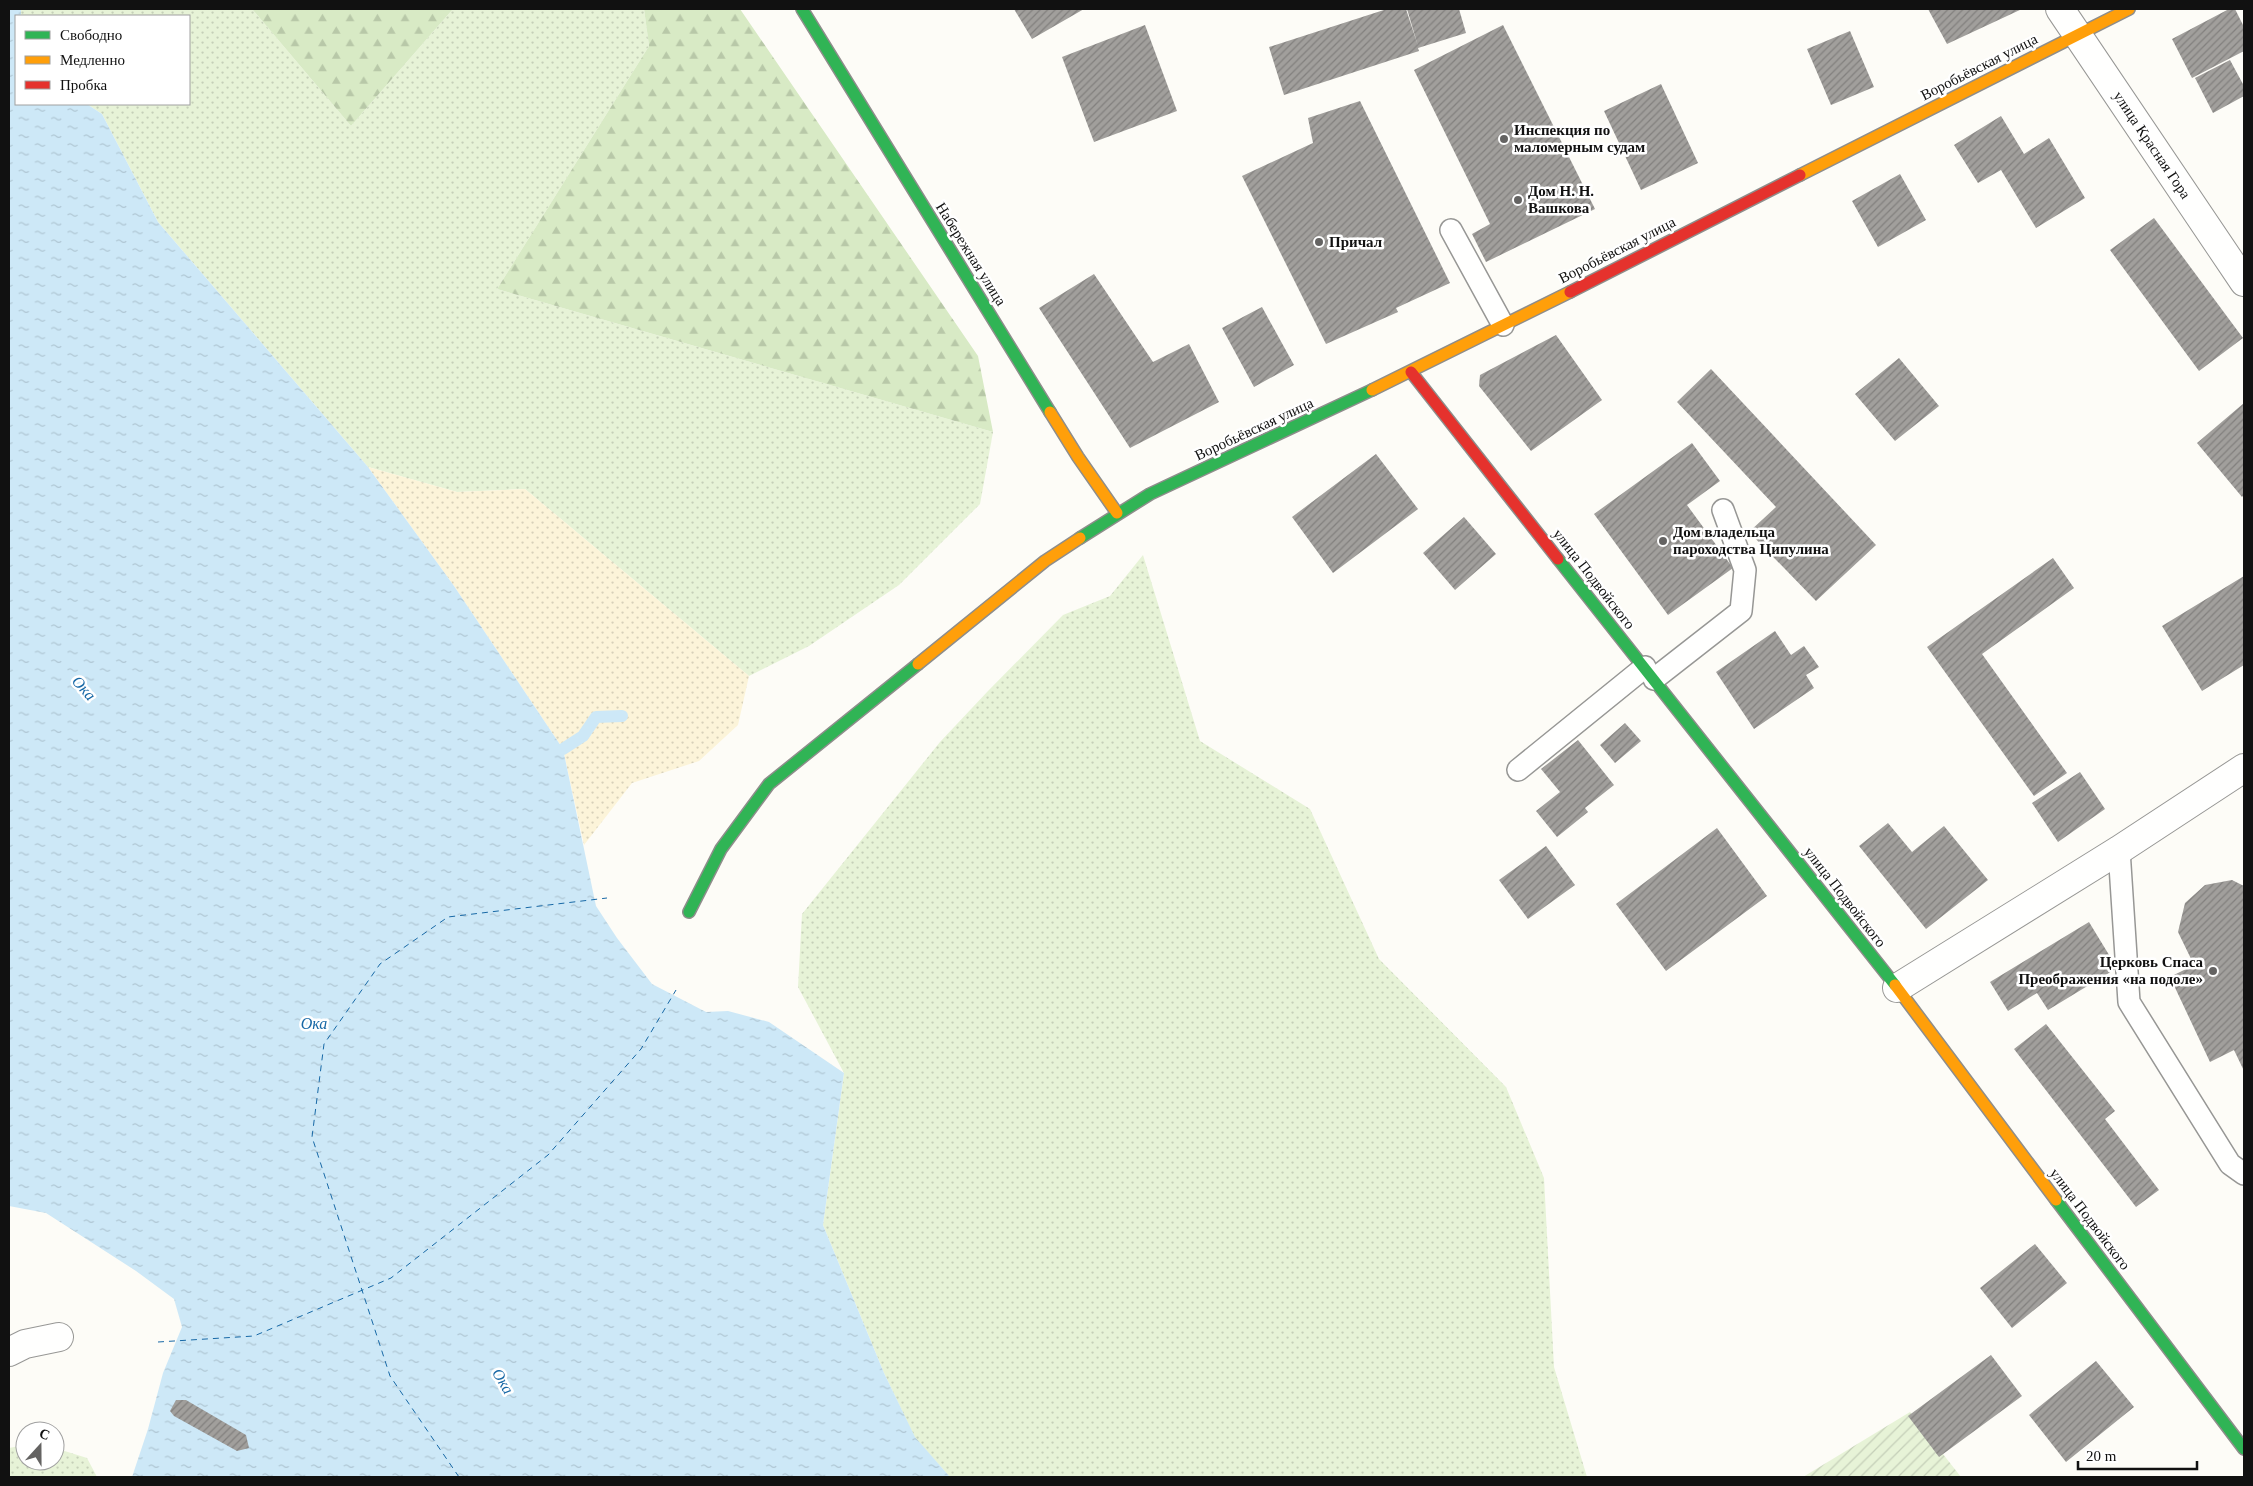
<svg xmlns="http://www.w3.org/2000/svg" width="2253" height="1486" font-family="'Times New Roman',serif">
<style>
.grass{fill:url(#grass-dots)}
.forest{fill:url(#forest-firs)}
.sand{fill:url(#sand-dots)}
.garden{fill:url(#garden-furrows)}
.water{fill:url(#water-ripples)}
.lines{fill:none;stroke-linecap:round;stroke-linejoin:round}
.stream{stroke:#cde8f7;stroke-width:12}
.ferry{stroke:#1768a6;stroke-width:1;stroke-dasharray:6 5;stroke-linecap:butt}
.building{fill:url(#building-hatch)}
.lane-casing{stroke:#979795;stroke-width:24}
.street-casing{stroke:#979795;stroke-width:30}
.fast-casing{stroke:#8e8d8b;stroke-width:14}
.slow-casing{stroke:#8e8d8b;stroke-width:14}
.jam-casing{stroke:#8e8d8b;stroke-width:14}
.lane{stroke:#fffffe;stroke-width:21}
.street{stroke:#fffffe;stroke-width:28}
.fast{stroke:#30b455;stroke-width:11}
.slow{stroke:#ff9f0a;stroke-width:11}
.jam{stroke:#e5322d;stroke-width:11}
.poi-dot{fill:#646362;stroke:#fff;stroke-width:2}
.labels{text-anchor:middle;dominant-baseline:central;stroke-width:5;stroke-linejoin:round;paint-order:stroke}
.street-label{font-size:15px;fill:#111;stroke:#fff}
.poi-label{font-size:15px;font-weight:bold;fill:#111;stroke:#fff;text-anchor:start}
.water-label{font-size:16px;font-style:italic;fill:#1768a6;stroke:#fff}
</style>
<defs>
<pattern id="grass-dots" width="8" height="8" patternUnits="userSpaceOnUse" patternTransform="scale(1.25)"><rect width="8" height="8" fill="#e7f3d7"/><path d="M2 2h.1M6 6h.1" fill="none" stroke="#c5cfb8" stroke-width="1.8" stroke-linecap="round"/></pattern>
<pattern id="forest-firs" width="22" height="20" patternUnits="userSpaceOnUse" patternTransform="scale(1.25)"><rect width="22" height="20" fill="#d8eac5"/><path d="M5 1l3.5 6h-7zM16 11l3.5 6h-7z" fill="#b8c8a8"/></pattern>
<pattern id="sand-dots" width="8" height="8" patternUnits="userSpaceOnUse" patternTransform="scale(1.25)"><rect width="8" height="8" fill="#fcf4d9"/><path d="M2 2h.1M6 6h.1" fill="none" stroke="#d7d0b9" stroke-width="1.8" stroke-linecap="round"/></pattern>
<pattern id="garden-furrows" width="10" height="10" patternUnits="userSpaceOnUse" patternTransform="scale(1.25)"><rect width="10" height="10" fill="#e7f3d7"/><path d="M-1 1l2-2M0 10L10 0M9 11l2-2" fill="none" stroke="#c5cfb8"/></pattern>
<pattern id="water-ripples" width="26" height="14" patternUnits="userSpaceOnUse" patternTransform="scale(1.25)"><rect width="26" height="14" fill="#cde8f7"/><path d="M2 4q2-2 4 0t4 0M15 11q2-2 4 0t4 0" fill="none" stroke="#afc6d3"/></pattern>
<pattern id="building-hatch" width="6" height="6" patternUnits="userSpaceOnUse" patternTransform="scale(1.25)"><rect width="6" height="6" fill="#a19f9c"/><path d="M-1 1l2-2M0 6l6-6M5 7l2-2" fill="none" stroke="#82807e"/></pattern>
</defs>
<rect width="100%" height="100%" fill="#fdfcf7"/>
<path class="grass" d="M 21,9 L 252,9 L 351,126 L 453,9 L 644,9 L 649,46 L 497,289 L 993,432 L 980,504 L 899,585 L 809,646 L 749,676 L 525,489 L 457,492 L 368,467 L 158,222 L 102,114 L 87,104 L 189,104 L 189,16 L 21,16 Z
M 1143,555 L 1200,741 L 1310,809 L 1379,959 L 1506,1087 L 1544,1178 L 1554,1367 L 1587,1477 L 950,1477 L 915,1438 L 884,1373 L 823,1225 L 844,1073 L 798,987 L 802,914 L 940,742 L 988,691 L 1063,615 L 1110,596 Z
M 25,1445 L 25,1461 L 55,1461 L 55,1448 L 87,1458 L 97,1477 L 9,1477 L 9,1448 Z"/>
<path class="forest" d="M 252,9 L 453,9 L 351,126 Z
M 644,9 L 740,9 L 978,356 L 993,432 L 497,289 L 649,46 Z"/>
<path class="sand" d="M 368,467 L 457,492 L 525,489 L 749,676 L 738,725 L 699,761 L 632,783 L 584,845 L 563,749 L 454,586 Z"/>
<path class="garden" d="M 1910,1412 L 1961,1477 L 1803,1477 Z"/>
<path class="water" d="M 9,9 L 21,9 L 21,16 L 16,16 L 16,104 L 87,104 L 102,114 L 158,222 L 368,467 L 454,586 L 563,749 L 596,906 L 617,938 L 652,984 L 706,1012 L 728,1011 L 769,1022 L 844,1073 L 823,1225 L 884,1373 L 915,1437 L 950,1477 L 132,1477 L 148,1429 L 163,1373 L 182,1327 L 174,1299 L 136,1271 L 46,1213 L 9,1206 Z"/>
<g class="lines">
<path class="stream" d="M 563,749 L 583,736 L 596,717 L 622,716"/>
<path class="ferry" d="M 158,1342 L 254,1336 L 391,1278 L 548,1155 L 641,1049 L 676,990
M 459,1477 L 390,1376 L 312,1137 L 324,1044 L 380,964 L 448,917 L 607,898"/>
</g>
<path class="building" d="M 1014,9 L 1084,9 L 1032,39 Z
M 1387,9 L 1406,9 L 1418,46 L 1407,9 L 1459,9 L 1466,33 L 1418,48 L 1419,51 L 1284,95 L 1269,47 Z
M 1928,9 L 2022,9 L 1947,44 Z
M 2229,9 L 2235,9 L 2244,27 L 2244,51 L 2192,78 L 2172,39 Z
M 1145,25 L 1177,111 L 1094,142 L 1062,57 Z
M 1503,25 L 1595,209 L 1486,262 L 1472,234 L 1490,224 L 1414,70 Z
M 1850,31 L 1874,87 L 1831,105 L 1807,49 Z
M 2230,60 L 2244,86 L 2244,96 L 2213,113 L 2195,78 Z
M 1661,84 L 1698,163 L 1641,190 L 1604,111 Z
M 1360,101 L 1450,283 L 1396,308 L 1398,312 L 1326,344 L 1242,176 L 1313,143 L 1308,118 Z
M 2001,116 L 2024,154 L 2049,138 L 2085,198 L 2036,228 L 2001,170 L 1978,183 L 1954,145 Z
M 1900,174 L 1926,220 L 1878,247 L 1852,201 Z
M 2154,218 L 2243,338 L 2199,371 L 2110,250 Z
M 1094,274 L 1153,362 L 1189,344 L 1219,402 L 1130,448 L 1039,308 Z
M 1262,307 L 1294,365 L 1254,387 L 1222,328 Z
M 1556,335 L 1602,400 L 1531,451 L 1479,386 L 1480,375 Z
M 1899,358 L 1939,406 L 1895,441 L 1855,394 Z
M 1711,369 L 1876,545 L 1816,601 L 1749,532 L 1776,507 L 1677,402 Z
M 2244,403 L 2244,495 L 2242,497 L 2197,443 Z
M 1692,443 L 1720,481 L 1687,505 L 1733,568 L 1668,615 L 1594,514 Z
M 1376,454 L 1418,509 L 1333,573 L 1292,517 Z
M 1464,517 L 1496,554 L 1455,590 L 1423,553 Z
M 2053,558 L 2074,588 L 1982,654 L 2067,773 L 2034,796 L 1927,647 Z
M 2244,576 L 2244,665 L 2202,691 L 2162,626 Z
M 1775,631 L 1791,655 L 1804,646 L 1819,667 L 1806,675 L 1814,688 L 1754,729 L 1716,672 Z
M 1625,723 L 1641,741 L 1615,763 L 1600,745 Z
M 1578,740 L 1614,785 L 1585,808 L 1588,812 L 1557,837 L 1536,811 L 1560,792 L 1541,769 Z
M 2080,772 L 2105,809 L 2058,842 L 2032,803 Z
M 1888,823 L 1912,852 L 1944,826 L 1988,880 L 1926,929 L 1859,846 Z
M 1717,828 L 1767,896 L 1666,971 L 1616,904 Z
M 1546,846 L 1575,885 L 1528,919 L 1499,880 Z
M 2232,880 L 2244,886 L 2244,1071 L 2234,1050 L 2210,1062 L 2170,977 L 2194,965 L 2178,932 L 2185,903 L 2205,885 Z
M 2089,922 L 2117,968 L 2048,1010 L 2037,993 L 2008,1011 L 1990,982 Z
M 2046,1024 L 2115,1111 L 2105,1119 L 2159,1190 L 2136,1207 L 2014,1049 Z
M 2035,1244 L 2067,1283 L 2012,1328 L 1980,1288 Z
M 1991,1355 L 2022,1396 L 1939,1457 L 1908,1416 Z
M 2096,1361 L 2134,1407 L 2066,1462 L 2029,1415 Z
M 176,1400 L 186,1400 L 246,1435 L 249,1448 L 237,1451 L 174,1416 L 170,1411 Z"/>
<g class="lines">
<defs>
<path id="lane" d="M 1451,230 L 1503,325
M 1654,679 L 1741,611 L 1745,570 L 1723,510
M 1518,770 L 1645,667
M 2119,850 L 2129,1002 L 2230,1164 L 2244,1174"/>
<path id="street" d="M 2060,9 L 2244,282
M 1897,988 L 2119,850 L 2244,768
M 9,1352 L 25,1344 L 59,1337"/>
<path id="fast" d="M 802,9 L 1050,412
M 1080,538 L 1150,494 L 1372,390
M 1558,559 L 1895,985
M 689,912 L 721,849 L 769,784 L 918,664
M 2056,1200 L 2244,1449"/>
<path id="slow" d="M 1800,175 L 2129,9
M 1372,390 L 1570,292
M 1050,412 L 1078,457 L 1117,513
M 918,664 L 1045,561 L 1080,538
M 1895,985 L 2056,1200"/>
<path id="jam" d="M 1570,292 L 1800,175
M 1411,372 L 1558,559"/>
</defs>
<use href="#lane" class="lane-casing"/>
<use href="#street" class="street-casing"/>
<use href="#fast" class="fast-casing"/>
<use href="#slow" class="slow-casing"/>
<use href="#jam" class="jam-casing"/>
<use href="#lane" class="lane"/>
<use href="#street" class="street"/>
<use href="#fast" class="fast"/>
<use href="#slow" class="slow"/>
<use href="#jam" class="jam"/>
</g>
<g class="poi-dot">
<circle cx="1504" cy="139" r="5"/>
<circle cx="1518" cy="200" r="5"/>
<circle cx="1319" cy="242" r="5"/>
<circle cx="1663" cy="541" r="5"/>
<circle cx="2213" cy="971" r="5"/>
</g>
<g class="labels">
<g class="street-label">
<text transform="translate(1979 67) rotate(-27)">Воробьёвская улица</text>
<text transform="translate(2152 145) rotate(56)">улица Красная Гора</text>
<text transform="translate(1617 250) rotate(-27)">Воробьёвская улица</text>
<text transform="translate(971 254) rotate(58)">Набережная улица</text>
<text transform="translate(1254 429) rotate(-25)">Воробьёвская улица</text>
<text transform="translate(1594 579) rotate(52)">улица Подвойского</text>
<text transform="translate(1845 897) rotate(52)">улица Подвойского</text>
<text transform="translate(2090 1219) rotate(53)">улица Подвойского</text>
</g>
<g class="poi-label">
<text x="1514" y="130">Инспекция по<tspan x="1514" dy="17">маломерным судам</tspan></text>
<text x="1528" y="191">Дом Н. Н.<tspan x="1528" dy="17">Вашкова</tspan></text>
<text x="1329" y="242">Причал</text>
<text x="1673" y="532">Дом владельца<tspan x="1673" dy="17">пароходства Ципулина</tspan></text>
<text x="2203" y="962" text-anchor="end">Церковь Спаса<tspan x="2203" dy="17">Преображения «на подоле»</tspan></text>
</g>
<g class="water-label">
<text transform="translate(84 688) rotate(48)">Ока</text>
<text x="314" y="1023">Ока</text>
<text transform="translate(503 1381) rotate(59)">Ока</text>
</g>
</g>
<rect width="2253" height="1486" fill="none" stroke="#111111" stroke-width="20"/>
<rect x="15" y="15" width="175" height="90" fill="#ffffff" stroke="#a0a0a0"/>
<rect x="25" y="31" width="25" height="8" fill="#30b455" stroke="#a0a0a0"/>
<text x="60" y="40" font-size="15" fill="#111111">Свободно</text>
<rect x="25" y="56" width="25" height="8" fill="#ff9f0a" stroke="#a0a0a0"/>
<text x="60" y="65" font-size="15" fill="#111111">Медленно</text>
<rect x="25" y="81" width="25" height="8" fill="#e5322d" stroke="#a0a0a0"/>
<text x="60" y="90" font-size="15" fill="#111111">Пробка</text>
<g transform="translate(40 1446) rotate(21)"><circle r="24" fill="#ffffff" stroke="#a0a0a0"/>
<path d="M0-4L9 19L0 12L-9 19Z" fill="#646362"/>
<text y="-8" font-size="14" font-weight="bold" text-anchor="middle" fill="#111111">С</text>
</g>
<path d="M2078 1461v8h119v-8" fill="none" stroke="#111111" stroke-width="2.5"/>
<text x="2086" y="1461" font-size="15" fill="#111111" stroke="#ffffff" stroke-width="4" paint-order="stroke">20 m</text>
</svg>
